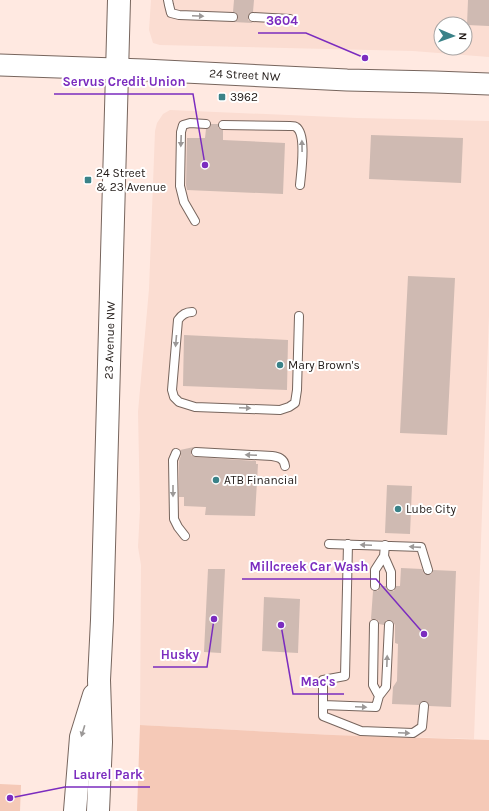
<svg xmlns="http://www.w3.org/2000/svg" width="489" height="811" font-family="Karla,sans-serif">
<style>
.built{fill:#fbddd2;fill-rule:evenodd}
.green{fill:#f5c9b7}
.building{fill:#cfbab2}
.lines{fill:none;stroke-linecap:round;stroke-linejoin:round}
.service-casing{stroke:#77655d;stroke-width:10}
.tertiary-casing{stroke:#77655d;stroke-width:23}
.secondary-casing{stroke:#77655d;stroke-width:24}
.service{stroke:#fff;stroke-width:8}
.tertiary{stroke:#fff;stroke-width:21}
.secondary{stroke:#fff;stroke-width:22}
.oneway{fill:#9b9897}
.poi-dot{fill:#3a8288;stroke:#fff;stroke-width:1.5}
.labels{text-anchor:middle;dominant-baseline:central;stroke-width:4;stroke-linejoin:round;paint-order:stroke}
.street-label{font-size:12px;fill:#211a17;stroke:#fff}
.poi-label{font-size:12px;fill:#211a17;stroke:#fff;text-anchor:start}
.leader{fill:none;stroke:#7b2cbf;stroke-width:1.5}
.callout-dot{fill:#7b2cbf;stroke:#fff;stroke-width:1.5}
.callout-label{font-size:13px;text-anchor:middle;font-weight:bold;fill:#7b2cbf;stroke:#fff;stroke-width:4;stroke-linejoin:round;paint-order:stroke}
</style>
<rect width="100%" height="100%" fill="#ffe9e1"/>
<path class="built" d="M 151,0 L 489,0 L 489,57 L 413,51 L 160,45 L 153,43 L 149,30 ZM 441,24 L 465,24 L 465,48 L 441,48 Z
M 170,110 L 357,118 L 489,121 L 489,315 L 474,739 L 333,735 L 140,725 L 141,565 L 138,547 L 140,509 L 138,412 L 149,289 L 155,131 L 157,123 L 163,114 Z"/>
<path class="green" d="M 140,725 L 333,735 L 489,740 L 489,811 L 137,811 Z
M 0,784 L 21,785 L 20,811 L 0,811 Z"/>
<path class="building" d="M 234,0 L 254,0 L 253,12 L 249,14 L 248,17 L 248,20 L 253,23 L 233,22 L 237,20 L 238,17 L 236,13 L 233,12 Z
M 468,0 L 489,0 L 489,26 L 467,25 Z
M 211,124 L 218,124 L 218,128 L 223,130 L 223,140 L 285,143 L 283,194 L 187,190 L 186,185 L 187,138 L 205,138 L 206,129 L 210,127 Z
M 371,135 L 463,138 L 461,183 L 369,179 Z
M 408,276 L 455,278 L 447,435 L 400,433 Z
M 184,335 L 288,340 L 287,390 L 183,386 Z
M 194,447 L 192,449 L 191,452 L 191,455 L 195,457 L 256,461 L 256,464 L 258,464 L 255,516 L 205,515 L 206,507 L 184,506 L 184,497 L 179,497 L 179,461 L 181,455 L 180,450 Z
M 387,485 L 412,486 L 410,534 L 385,533 Z
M 401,568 L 422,569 L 424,574 L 427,575 L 432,574 L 433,570 L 456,571 L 451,707 L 429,706 L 427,702 L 424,701 L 420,703 L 419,705 L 392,704 L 393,687 L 397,681 L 398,644 L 395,643 L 395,625 L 392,621 L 390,620 L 386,620 L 384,625 L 379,624 L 379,621 L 376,619 L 371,619 L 373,591 L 378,591 L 380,586 L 386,586 L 386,589 L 391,591 L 394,591 L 396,586 L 400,586 Z
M 208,569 L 225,569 L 221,653 L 204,652 Z
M 264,597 L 300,599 L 298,653 L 262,651 Z"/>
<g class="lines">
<defs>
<path id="service" d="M 168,0 L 169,5 L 171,13 L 179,15 L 233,17
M 253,17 L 290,19
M 223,125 L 290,126 C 292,126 295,126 296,127 C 307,134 301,173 300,185
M 195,221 L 184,202 L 180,186 L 181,132 L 183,125 L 190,123 L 206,124
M 192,312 C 186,312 182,314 178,320 L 172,390 L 174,397 L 179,402 L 195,407 L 280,410 L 289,407 L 295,403 L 297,390 L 299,316
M 196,452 L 272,456 C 278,457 284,458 285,466
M 176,453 L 173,460 L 174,519 L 178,527 L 185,536
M 329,544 L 421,547 L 428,570
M 348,544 L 345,676 L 323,680 L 323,716 L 361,731 L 413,733 L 422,727 L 424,706
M 385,545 L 384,556 L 391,572 L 391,586
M 375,586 L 375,570 L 384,556
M 379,696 L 386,687 L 389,625
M 323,705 L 376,707 L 379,696 L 373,685 L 374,624"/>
<g id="tertiary">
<path id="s1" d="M 0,65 L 144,70 L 347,80 L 435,82 L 489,84"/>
</g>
<g id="secondary">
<path d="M 75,811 L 81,737 L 94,695"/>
<path id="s2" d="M 98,811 L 101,742 L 99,680 L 102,620 L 119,0"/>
</g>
</defs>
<use href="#service" class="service-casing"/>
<use href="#tertiary" class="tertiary-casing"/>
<use href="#secondary" class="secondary-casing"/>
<use href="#service" class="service"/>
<use href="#tertiary" class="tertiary"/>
<use href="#secondary" class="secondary"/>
</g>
<defs><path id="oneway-solid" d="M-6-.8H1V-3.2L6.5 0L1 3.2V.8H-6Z"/></defs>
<g class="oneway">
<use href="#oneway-solid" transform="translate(198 16) rotate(2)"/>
<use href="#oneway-solid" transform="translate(181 141) rotate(92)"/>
<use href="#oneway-solid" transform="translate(302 146) rotate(-91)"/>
<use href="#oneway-solid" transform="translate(176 341) rotate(95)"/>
<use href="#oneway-solid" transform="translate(245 408) rotate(2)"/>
<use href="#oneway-solid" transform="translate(251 455) rotate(-177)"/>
<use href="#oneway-solid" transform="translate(173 491) rotate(90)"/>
<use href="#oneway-solid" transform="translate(366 545) rotate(-178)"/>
<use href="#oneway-solid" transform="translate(415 547) rotate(-176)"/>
<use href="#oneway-solid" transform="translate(387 661) rotate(-88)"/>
<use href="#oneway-solid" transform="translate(361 707) rotate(2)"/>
<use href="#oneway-solid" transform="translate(83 731) rotate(107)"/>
<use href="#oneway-solid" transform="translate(404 733) rotate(2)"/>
</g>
<g class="poi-dot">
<rect x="218" y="93" width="8" height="8" rx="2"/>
<rect x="84" y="176" width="8" height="8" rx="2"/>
<circle cx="280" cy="365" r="4"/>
<circle cx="216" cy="480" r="4"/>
<circle cx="398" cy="509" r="4"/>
</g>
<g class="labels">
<g class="street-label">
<text stroke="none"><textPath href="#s1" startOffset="245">24 Street NW</textPath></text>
<text stroke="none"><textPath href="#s2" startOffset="471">23 Avenue NW</textPath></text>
</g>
<g class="poi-label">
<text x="230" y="97">3962</text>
<text x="96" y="173">24 Street<tspan x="96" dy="14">&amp; 23 Avenue</tspan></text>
<text x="288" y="365">Mary Brown's</text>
<text x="224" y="480">ATB Financial</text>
<text x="406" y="509">Lube City</text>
</g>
</g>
<path class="leader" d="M365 58L306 33H258M205 165L193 94H54M424 634L376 579H242M214 619L207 667H153M281 625L293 694H344M10 798L65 787H150"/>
<g class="callout-dot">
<circle cx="365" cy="58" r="4"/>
<circle cx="205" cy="165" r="4"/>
<circle cx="424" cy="634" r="4"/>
<circle cx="214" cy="619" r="4"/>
<circle cx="281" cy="625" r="4"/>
<circle cx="10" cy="798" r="4"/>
</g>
<g class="callout-label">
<text x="282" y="25">3604</text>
<text x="124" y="86">Servus Credit Union</text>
<text x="309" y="571">Millcreek Car Wash</text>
<text x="180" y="659">Husky</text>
<text x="318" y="686">Mac's</text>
<text x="108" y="779">Laurel Park</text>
</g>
<g transform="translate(453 36) rotate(92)"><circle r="19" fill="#ffffff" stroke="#a6a3a2"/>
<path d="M0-3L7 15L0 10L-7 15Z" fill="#3a8288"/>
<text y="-6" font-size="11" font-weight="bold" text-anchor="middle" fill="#211a17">N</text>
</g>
</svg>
